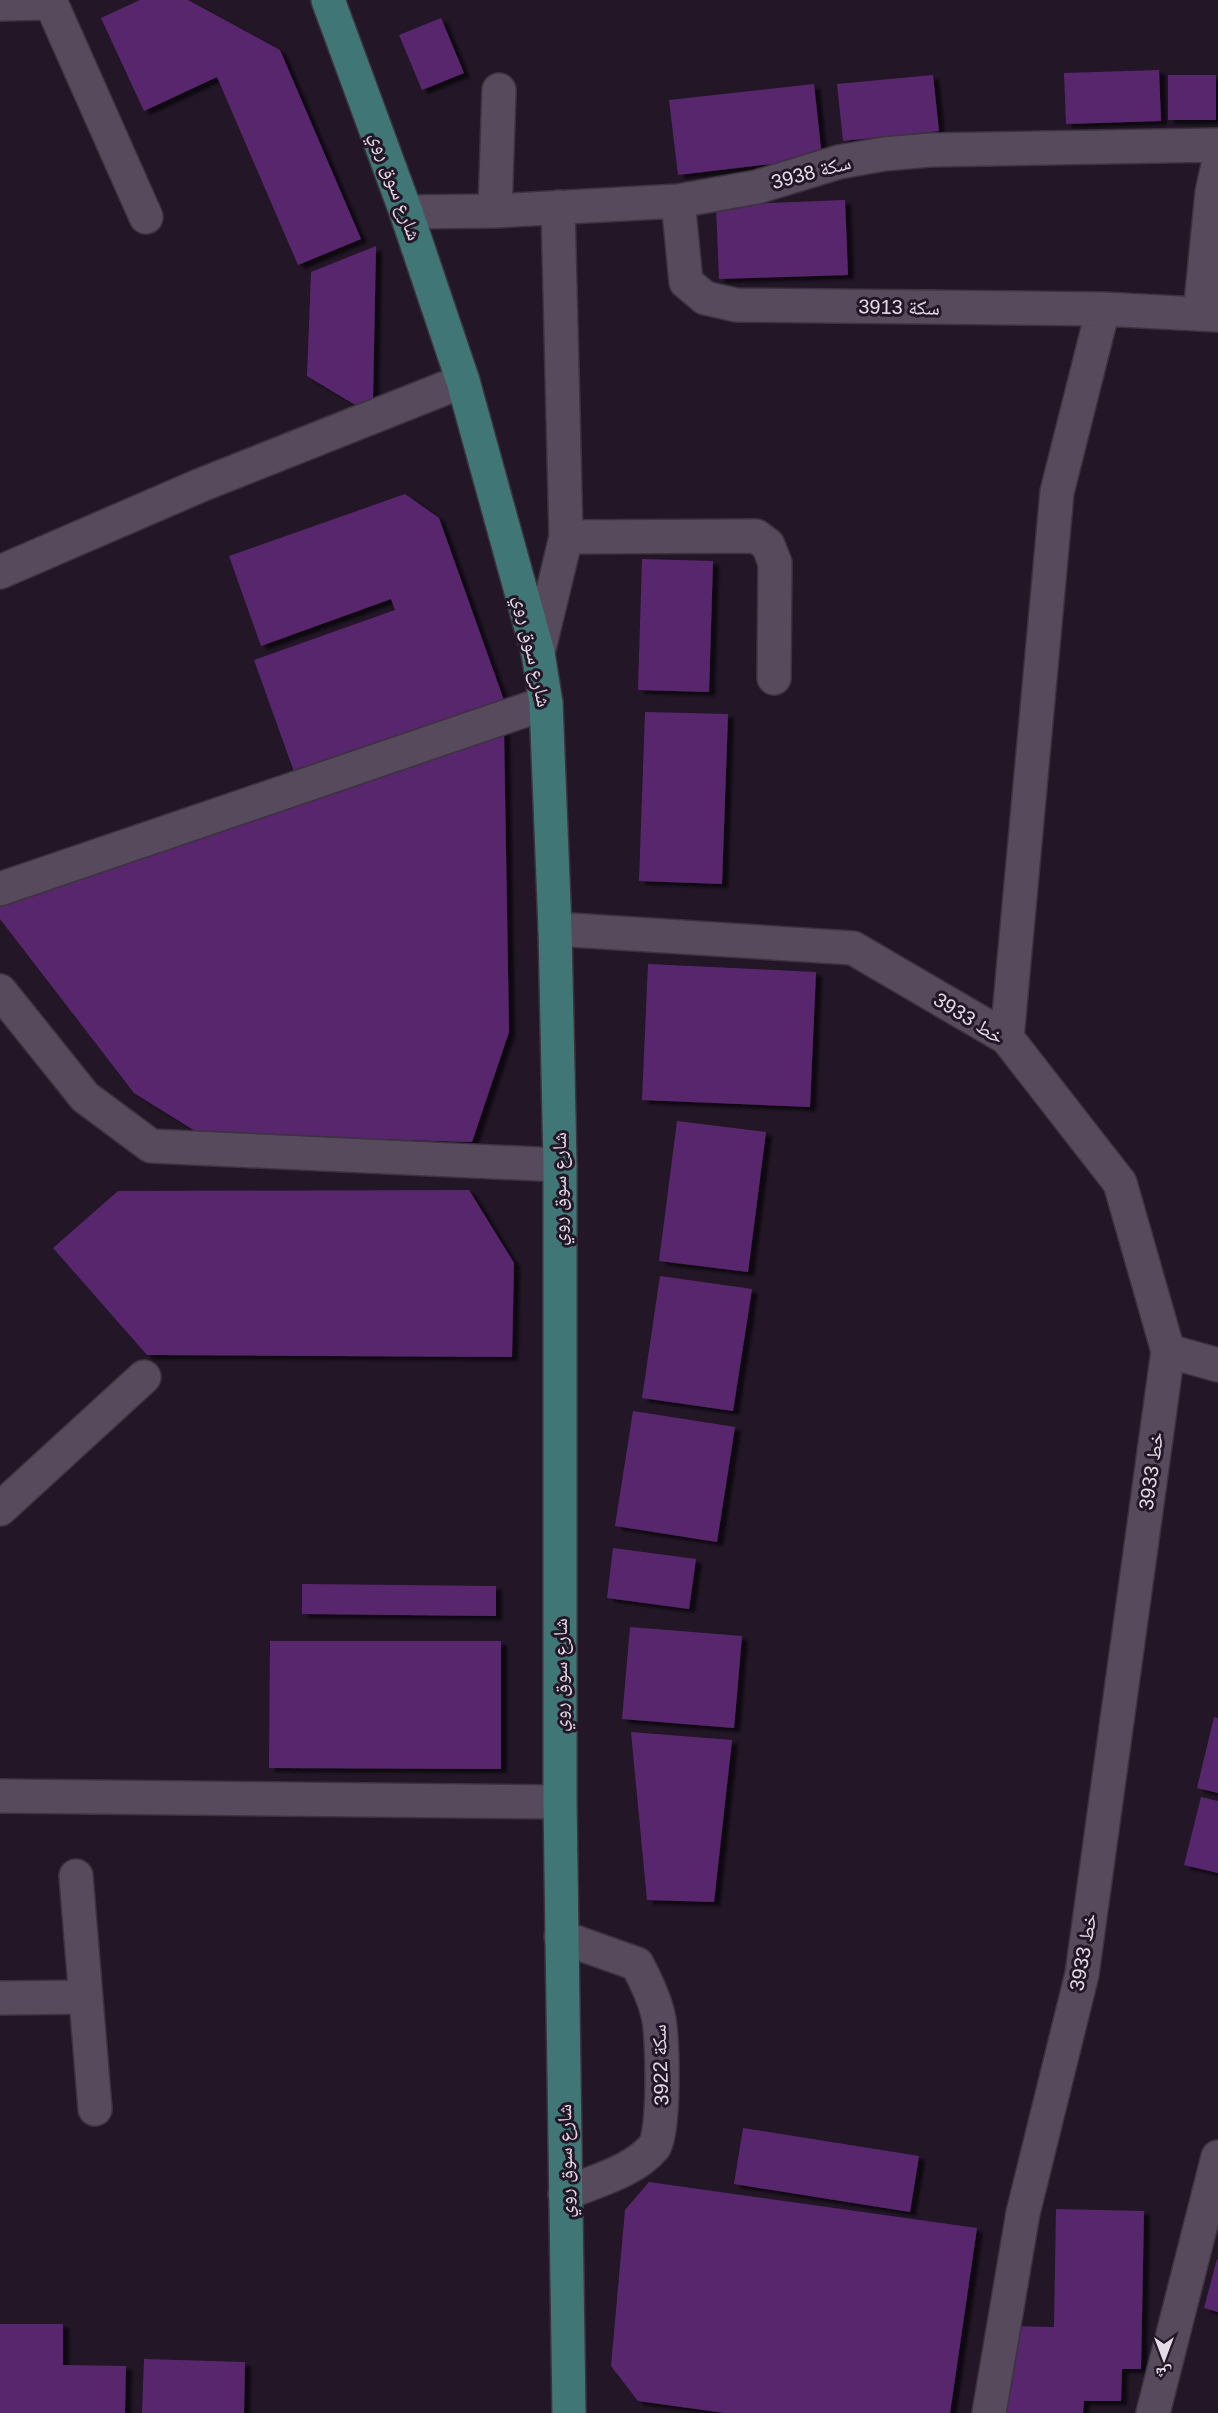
<svg xmlns="http://www.w3.org/2000/svg" width="1218" height="2413" font-family="Arial,'Noto Naskh Arabic',sans-serif">
<style>
.building{fill:#59276c;filter:url(#shadow)}
.lines{fill:none;stroke-linecap:round;stroke-linejoin:round}
.minor-casing{stroke:#3b333e;stroke-width:36}
.major-casing{stroke:#3b333e;stroke-width:36}
.minor{stroke:#574a5c;stroke-width:33}
.major{stroke:#407776;stroke-width:33}
.labels{text-anchor:middle;dominant-baseline:central;stroke-width:6;stroke-linejoin:round;paint-order:stroke}
.street-label{font-size:20px;fill:#e3dbe6;stroke:#221627}
</style>
<defs>
<filter id="shadow"><feDropShadow dx="6" dy="4" stdDeviation="1.5" flood-color="#0009"/></filter>
</defs>
<rect width="100%" height="100%" fill="#221627"/>
<path class="building" d="M 140,0 L 188,0 L 280,50 L 361,239 L 298,265 L 217,77 L 144,111 L 101,18 Z
M 441,18 L 464,73 L 422,90 L 399,35 Z
M 1159,70 L 1161,121 L 1066,124 L 1064,73 Z
M 933,75 L 939,131 L 843,141 L 837,84 Z
M 1168,75 L 1216,75 L 1216,120 L 1168,120 Z
M 814,84 L 822,158 L 678,175 L 669,100 Z
M 845,200 L 848,275 L 719,279 L 716,205 Z
M 376,246 L 373,399 L 357,406 L 307,376 L 311,272 Z
M 405,494 L 439,518 L 506,706 L 297,780 L 254,660 L 395,610 L 391,599 L 261,646 L 229,556 Z
M 642,559 L 713,561 L 709,692 L 638,690 Z
M 645,712 L 728,714 L 722,884 L 639,881 Z
M 504,730 L 509,1032 L 472,1142 L 200,1134 L 134,1093 L 0,919 L 0,905 Z
M 648,964 L 816,972 L 810,1107 L 642,1100 Z
M 677,1121 L 766,1132 L 748,1272 L 659,1261 Z
M 469,1190 L 514,1263 L 512,1357 L 147,1355 L 53,1248 L 118,1191 Z
M 660,1276 L 752,1289 L 733,1411 L 642,1398 Z
M 633,1411 L 735,1427 L 717,1542 L 615,1526 Z
M 613,1548 L 696,1559 L 689,1609 L 607,1598 Z
M 302,1584 L 496,1586 L 496,1616 L 302,1614 Z
M 630,1627 L 742,1636 L 734,1728 L 622,1719 Z
M 270,1641 L 501,1641 L 501,1769 L 269,1768 Z
M 1214,1717 L 1218,1718 L 1218,1793 L 1197,1788 Z
M 631,1732 L 732,1740 L 714,1902 L 647,1900 Z
M 1201,1797 L 1218,1801 L 1218,1873 L 1184,1865 Z
M 743,2128 L 919,2156 L 910,2212 L 734,2184 Z
M 649,2182 L 977,2228 L 950,2413 L 725,2413 L 638,2401 L 611,2366 L 625,2210 Z
M 1056,2209 L 1144,2211 L 1141,2369 L 1122,2369 L 1121,2401 L 1084,2401 L 1083,2413 L 1006,2413 L 1007,2326 L 1054,2327 Z
M 1217,2259 L 1218,2260 L 1218,2312 L 1204,2308 Z
M 0,2324 L 63,2324 L 63,2365 L 126,2366 L 125,2413 L 0,2413 Z
M 144,2359 L 245,2362 L 244,2413 L 142,2413 Z"/>
<g class="lines">
<defs>
<path id="minor" d="M 0,4 L 51,3 L 146,217
M 678,201 L 686,282 L 705,298 L 736,305 L 1103,309 L 1218,315
M 495,211 L 499,90
M 406,212 L 495,211 L 678,201 L 757,187 L 839,162 L 884,154 L 930,150 L 1218,145
M 1200,314 L 1212,193 L 1218,165
M 566,537 L 756,536 L 768,545 L 775,563 L 774,678
M 0,572 L 201,485 L 463,381
M 538,653 L 566,537 L 558,207
M 0,889 L 546,703
M 555,929 L 853,948 L 1007,1038 L 1120,1183 L 1168,1351 L 1082,1974 L 1023,2213 L 989,2413
M 0,991 L 85,1097 L 151,1146 L 560,1165
M 1007,1038 L 1057,492 L 1103,309
M 1168,1351 L 1218,1365
M 0,1509 L 144,1377
M 0,1796 L 560,1802
M 76,1876 L 95,2109
M 561,1937 L 637,1964 C 646,1981 654,1997 658,2015 C 663,2034 665,2134 654,2147 C 633,2172 594,2181 565,2194
M 0,1998 L 86,1997
M 1153,2413 L 1218,2157"/>
<path id="major" d="M 328,0 L 406,212 L 463,381 L 538,653 L 546,703 L 555,929 L 560,1165 L 560,1802 L 569,2413"/>
</defs>
<use href="#minor" class="minor-casing"/>
<use href="#major" class="major-casing"/>
<use href="#minor" class="minor"/>
<use href="#major" class="major"/>
</g>
<g class="labels">
<g class="street-label">
<text transform="translate(811 172) rotate(-15)">سكة 3938</text>
<text transform="translate(396 186) rotate(70)">شارع سوق روي</text>
<text transform="translate(899 307) rotate(1)">سكة 3913</text>
<text transform="translate(533 651) rotate(78)">شارع سوق روي</text>
<text transform="translate(969 1018) rotate(32)">3933 خط</text>
<text transform="translate(559 1189) rotate(-90)">شارع سوق روي</text>
<text transform="translate(1151 1471) rotate(-82)">3933 خط</text>
<text transform="translate(560 1675) rotate(-90)">شارع سوق روي</text>
<text transform="translate(1083 1952) rotate(-80)">3933 خط</text>
<text transform="translate(660 2065) rotate(-92)">سكة 3922</text>
<text transform="translate(565 2161) rotate(-91)">شارع سوق روي</text>
</g>
</g>
<g transform="translate(1164 2359) rotate(180)" stroke="#221627" stroke-width="4.5" paint-order="stroke">
<path d="M0-4.5L10 22L0 15L-10 22Z" fill="#e3dbe6"/>
<text y="-9" font-size="16" font-weight="bold" text-anchor="middle" fill="#e3dbe6">ش</text>
</g>
</svg>
